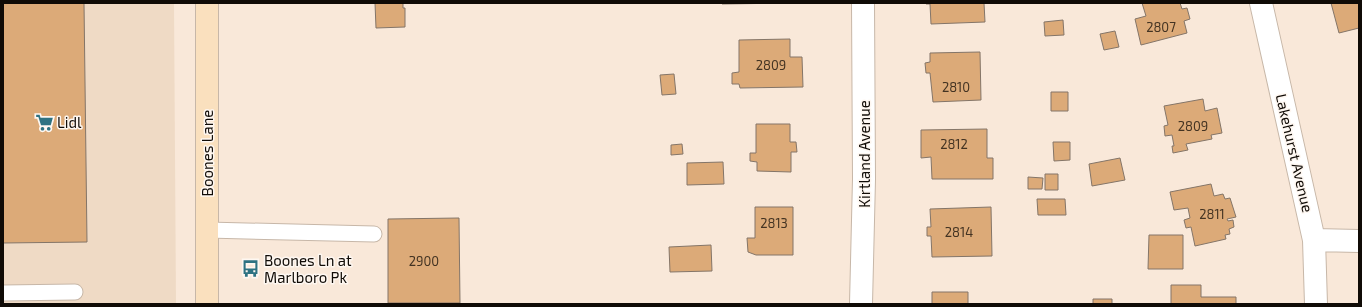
<svg xmlns="http://www.w3.org/2000/svg" width="1362" height="307" font-family="'Exo 2',sans-serif">
<style>
.built{fill:#efdac5}
.building{fill:#dcaa78;stroke:#847568}
.lines{fill:none;stroke-linecap:round;stroke-linejoin:round}
.lane-casing{stroke:#c7b7a8;stroke-width:17}
.street-casing{stroke:#c7b7a8;stroke-width:24}
.secondary-casing{stroke:#c7b7a8;stroke-width:24}
.lane{stroke:#fff;stroke-width:15}
.street{stroke:#fff;stroke-width:22}
.secondary{stroke:#fae0be;stroke-width:22}
.labels{text-anchor:middle;dominant-baseline:central;stroke-width:3;stroke-linejoin:round;paint-order:stroke}
.number-label{font-size:13px;fill:#433322}
.poi-label{font-size:15px;fill:#100b06;stroke:#fef7f1;text-anchor:start}
.street-label{font-size:15px;fill:#100b06;stroke:#fef7f1}
</style>
<rect width="100%" height="100%" fill="#f9e8d9"/>
<path class="built" d="M 3,3 L 174,3 L 176,304 L 3,304 Z"/>
<path class="building" d="M 3,3 L 84,3 L 87,242 L 3,243 Z
M 375,3 L 403,3 L 403,8 L 405,8 L 405,27 L 376,28 Z
M 721,3 L 791,3 L 722,4 Z
M 926,3 L 984,3 L 985,22 L 931,24 L 930,4 L 926,4 Z
M 1142,3 L 1180,3 L 1182,9 L 1187,8 L 1190,19 L 1184,21 L 1187,33 L 1141,45 L 1135,19 L 1146,16 Z
M 1331,3 L 1359,3 L 1359,28 L 1339,33 Z
M 1063,20 L 1064,35 L 1045,36 L 1044,22 Z
M 1115,31 L 1119,47 L 1104,50 L 1100,34 Z
M 790,39 L 790,57 L 802,57 L 803,87 L 740,88 L 739,84 L 732,84 L 732,73 L 739,72 L 739,40 Z
M 980,52 L 981,100 L 933,102 L 930,73 L 926,73 L 925,63 L 930,62 L 930,53 Z
M 674,74 L 676,94 L 662,95 L 660,75 Z
M 1051,92 L 1068,92 L 1068,111 L 1051,111 Z
M 1203,99 L 1205,111 L 1217,108 L 1222,133 L 1211,135 L 1212,139 L 1186,144 L 1188,150 L 1173,153 L 1172,146 L 1174,146 L 1172,135 L 1165,136 L 1164,126 L 1168,125 L 1164,106 Z
M 756,124 L 790,124 L 790,142 L 796,142 L 797,152 L 791,152 L 791,172 L 757,171 L 757,162 L 750,161 L 750,153 L 756,153 Z
M 987,129 L 987,158 L 993,158 L 993,179 L 932,179 L 931,157 L 921,158 L 921,130 Z
M 1053,142 L 1070,142 L 1070,160 L 1054,161 Z
M 682,144 L 683,154 L 671,155 L 671,145 Z
M 1120,158 L 1125,180 L 1092,186 L 1089,164 Z
M 723,162 L 724,184 L 687,185 L 687,163 Z
M 1045,174 L 1058,174 L 1058,190 L 1045,190 Z
M 1028,177 L 1043,178 L 1042,189 L 1028,189 Z
M 1211,184 L 1214,196 L 1223,194 L 1225,199 L 1230,198 L 1236,217 L 1227,219 L 1228,221 L 1233,220 L 1234,227 L 1229,229 L 1230,234 L 1225,235 L 1226,239 L 1195,246 L 1191,227 L 1186,228 L 1184,220 L 1190,218 L 1188,208 L 1174,210 L 1170,192 Z
M 1037,199 L 1065,199 L 1066,215 L 1038,215 Z
M 755,207 L 793,207 L 793,255 L 756,255 L 748,252 L 747,238 L 755,238 Z
M 991,207 L 992,256 L 932,257 L 931,236 L 927,236 L 927,227 L 931,227 L 930,209 Z
M 459,218 L 460,303 L 388,303 L 388,219 Z
M 1149,235 L 1183,235 L 1183,269 L 1148,269 Z
M 711,245 L 712,271 L 670,272 L 669,247 Z
M 1171,285 L 1201,285 L 1201,297 L 1236,297 L 1236,304 L 1171,304 Z
M 932,292 L 968,292 L 968,304 L 932,304 Z
M 1093,299 L 1112,299 L 1112,304 L 1093,304 Z"/>
<g class="lines">
<defs>
<path id="lane" d="M 207,230 L 374,234
M 3,293 L 75,292"/>
<path id="street" d="M 1261,3 L 1314,240 L 1316,304
M 1314,240 L 1359,241
M 861,304 L 864,179 L 863,3"/>
<path id="secondary" d="M 207,3 L 207,304"/>
</defs>
<use href="#lane" class="lane-casing"/>
<use href="#street" class="street-casing"/>
<use href="#secondary" class="secondary-casing"/>
<use href="#lane" class="lane"/>
<use href="#street" class="street"/>
<use href="#secondary" class="secondary"/>
</g>
<defs>
<symbol id="supermarket-bare" viewBox="-9 -9 18 18"><path d="M-6-5.5h2.5l.6 2H6L4.5 2H-2.5L-4.4-4H-6ZM-1.5 3.2a1.3 1.3 0 1 0 .1 0ZM3 3.2a1.3 1.3 0 1 0 .1 0Z" fill="#2e7282" stroke="#fef7f1" stroke-width="2.5" paint-order="stroke"/></symbol>
<symbol id="bus-bare" viewBox="-9 -9 18 18"><path d="M-5-6H5V4H4V6H2V4H-2V6H-4V4H-5ZM-3.5-4V0h7V-4ZM-3.5 1.2v1.5H-2V1.2ZM2 1.2v1.5H3.5V1.2Z" fill="#2e7282" stroke="#fef7f1" stroke-width="2.5" paint-order="stroke"/></symbol>
</defs>
<g fill-rule="evenodd">
<use href="#supermarket-bare" x="32" y="110" width="25" height="25"/>
<use href="#bus-bare" x="238" y="256" width="25" height="25"/>
</g>
<g class="labels">
<g class="number-label">
<text x="1161" y="27">2807</text>
<text x="771" y="65">2809</text>
<text x="956" y="87">2810</text>
<text x="1193" y="126">2809</text>
<text x="954" y="144">2812</text>
<text x="1212" y="214">2811</text>
<text x="774" y="223">2813</text>
<text x="959" y="232">2814</text>
<text x="424" y="261">2900</text>
</g>
<g class="poi-label">
<text x="57" y="122">Lidl</text>
<text x="264" y="260">Boones Ln at<tspan x="264" dy="17">Marlboro Pk</tspan></text>
</g>
<g class="street-label">
<text transform="translate(207 153) rotate(-90)">Boones Lane</text>
<text transform="translate(1295 153) rotate(77)">Lakehurst Avenue</text>
<text transform="translate(864 154) rotate(-90)">Kirtland Avenue</text>
</g>
</g>
<rect width="1362" height="307" fill="none" stroke="#100b06" stroke-width="8"/>
</svg>
